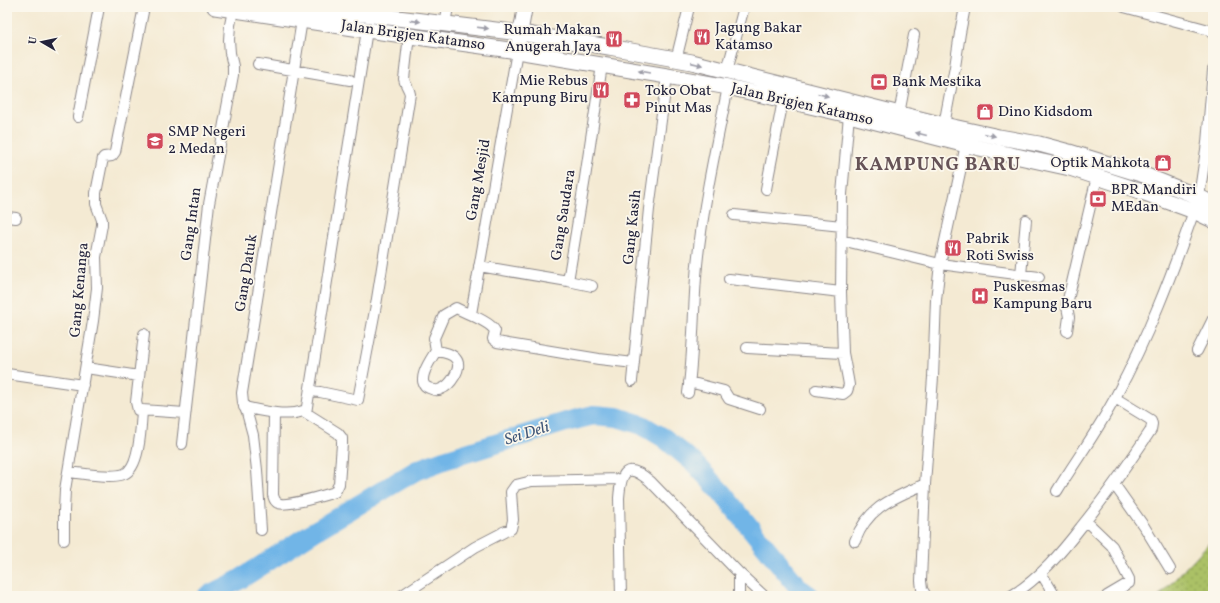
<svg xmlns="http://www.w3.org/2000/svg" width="1220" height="603" font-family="Vollkorn,serif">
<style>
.grass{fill:url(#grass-dots);stroke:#667250}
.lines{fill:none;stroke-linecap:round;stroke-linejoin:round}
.river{stroke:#71b5e7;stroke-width:20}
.street-casing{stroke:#8b8687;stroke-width:12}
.secondary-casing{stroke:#8b8687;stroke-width:16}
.primary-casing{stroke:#8b8687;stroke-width:17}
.street{stroke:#fff;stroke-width:10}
.secondary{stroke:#fff;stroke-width:14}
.primary{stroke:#fff;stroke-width:15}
.oneway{fill:#9c9ca7}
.labels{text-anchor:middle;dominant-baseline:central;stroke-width:3.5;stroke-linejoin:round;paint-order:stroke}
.poi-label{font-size:15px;fill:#22223b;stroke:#fbf7ec;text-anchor:start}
.street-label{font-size:15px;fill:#22223b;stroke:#fbf7ec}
.water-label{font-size:16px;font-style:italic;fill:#3e5577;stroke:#fbf7ec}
.district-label{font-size:19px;font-weight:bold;letter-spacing:1px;fill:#665357;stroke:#fbf7ec}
</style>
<defs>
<pattern id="grass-dots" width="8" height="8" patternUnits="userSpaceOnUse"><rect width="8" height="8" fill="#abc166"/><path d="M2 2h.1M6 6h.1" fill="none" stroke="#8b9c55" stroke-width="1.8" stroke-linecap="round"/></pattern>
</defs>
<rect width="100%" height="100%" fill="#fbf7ec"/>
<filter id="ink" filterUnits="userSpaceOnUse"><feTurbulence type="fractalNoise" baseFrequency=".025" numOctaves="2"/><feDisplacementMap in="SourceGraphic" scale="8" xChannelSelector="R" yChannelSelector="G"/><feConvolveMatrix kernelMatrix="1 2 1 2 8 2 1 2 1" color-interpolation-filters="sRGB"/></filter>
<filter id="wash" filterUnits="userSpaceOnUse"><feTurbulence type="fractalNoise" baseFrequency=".012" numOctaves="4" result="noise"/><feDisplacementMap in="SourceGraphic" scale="16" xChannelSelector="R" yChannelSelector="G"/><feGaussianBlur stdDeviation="0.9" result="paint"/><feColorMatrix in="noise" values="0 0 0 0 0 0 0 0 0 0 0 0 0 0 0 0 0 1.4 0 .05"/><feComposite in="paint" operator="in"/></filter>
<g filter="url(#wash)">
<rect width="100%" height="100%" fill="#f4ead3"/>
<path class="grass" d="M 1213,539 L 1213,596 L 1159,596 Z"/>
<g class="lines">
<path class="river" d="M 207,596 L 239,580 L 318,529 L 417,470 L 444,460 L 566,422 L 594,415 L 617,417 L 642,425 L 664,438 L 693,462 L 722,493 L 799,588 L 810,596"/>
</g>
</g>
<g filter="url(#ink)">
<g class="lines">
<defs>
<path id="street" d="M 1124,7 L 1209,30 L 1213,34
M 445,24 L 448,7
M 676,60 L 689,7
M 258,64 L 350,80
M 727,71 L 744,7
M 899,114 L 914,35
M 78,117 L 99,7
M 944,125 L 955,67 L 960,33 L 965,7
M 766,189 L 783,100
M 1199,197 L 1207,143 L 1213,70
M 734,215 L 842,226
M 7,217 L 16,218
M 841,240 L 940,264 L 1039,277
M 479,266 L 568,281 L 585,178 L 602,65
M 1021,275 L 1026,220
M 729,279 L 841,292
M 568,281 L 592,286
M 471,314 L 517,51
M 1067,331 L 1069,317 L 1067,307 L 1067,304 L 1097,177
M 747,348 L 843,353
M 436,351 C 431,359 414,383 429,388 C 433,390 438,391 441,389 C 450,386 463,368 456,359 C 452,353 442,352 436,351 L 434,338 L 444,315 L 456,308 C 465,313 490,321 495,331 L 493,339 L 497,342 L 599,359 L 634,363
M 1197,351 L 1213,319
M 86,368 L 139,376
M 7,374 L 83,385
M 632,381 L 649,209 L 667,76
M 689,382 L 724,391 L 729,399 L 760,409
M 816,390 L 843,394 L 847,391 L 849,385 L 848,379 L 843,353 L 841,292 L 842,194 L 849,115
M 310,391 L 320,392 L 358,400 L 376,305 L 410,94 C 409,88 405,85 404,79 L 409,35
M 688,393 C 694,350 693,307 697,265 C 703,205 716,146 728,87
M 244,407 C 262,411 286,417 303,411 L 338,433 L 342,438 L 342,444 L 339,484 L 335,492 L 332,493 C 322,496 285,507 278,503 C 274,501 274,498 273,495 L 274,413
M 142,410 L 185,413
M 306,413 L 367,30
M 182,444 L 209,204 L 233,75 L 233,66 L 230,53 L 229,40 L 230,25 L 233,10
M 68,472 C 82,473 111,479 124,474 C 140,468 141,426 142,410 L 138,410 L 136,402 L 144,334
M 1114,484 L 1145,528 L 1170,569
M 1057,491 C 1076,460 1099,429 1116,396 C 1148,337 1172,274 1194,211
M 1086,521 L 1112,546 L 1129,579 L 1129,583 L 1107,596
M 261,530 L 257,470 L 253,435 L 247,413 L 243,403 L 242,393 L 302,20
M 503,532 L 511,529 L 513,520 L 511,492 L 516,485 L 532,481 L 621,479
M 64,540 L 64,511 L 65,490 L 93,321 L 97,288 L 96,257 L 102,225 L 102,220 L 96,204 L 96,193 L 103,158 L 104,157 L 112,156 L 115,152 L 144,7
M 855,541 C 868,506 894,498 925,484
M 1041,573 L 1055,596
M 401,596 L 475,547 L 504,532
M 621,596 L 619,498 C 621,472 626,461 650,481 L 739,573 L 764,596
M 739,596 L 739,573
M 926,596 L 922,589 L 921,581 L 925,484 L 933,377 L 936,300 L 940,264 L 967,140
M 1011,596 C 1039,579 1061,553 1081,527 C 1106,496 1129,463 1151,430 L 1152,424 L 1151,420 L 1115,398"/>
<path id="secondary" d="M 517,51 L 525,7"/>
<path id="primary" d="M 215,7 L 367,30 L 517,51 L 667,76 L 728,87 L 849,115 L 966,145 L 1070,168 L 1134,189 L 1194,211 L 1213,220
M 307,7 L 520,33 L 609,47 L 692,62 L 944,125 L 999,137 L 1039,144 L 1069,152 L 1144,175 L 1199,197 L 1213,204"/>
</defs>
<use href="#street" class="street-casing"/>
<use href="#secondary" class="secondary-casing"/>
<use href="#primary" class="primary-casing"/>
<use href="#street" class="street"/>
<use href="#secondary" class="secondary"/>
<use href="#primary" class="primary"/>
</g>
<defs><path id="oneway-solid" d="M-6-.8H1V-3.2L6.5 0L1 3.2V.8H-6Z"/></defs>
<g class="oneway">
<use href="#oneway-solid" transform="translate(415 21) rotate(6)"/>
<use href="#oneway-solid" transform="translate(483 28) rotate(7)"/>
<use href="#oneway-solid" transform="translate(697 64) rotate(13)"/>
<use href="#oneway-solid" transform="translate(644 72) rotate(-170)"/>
<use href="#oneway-solid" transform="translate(823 95) rotate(14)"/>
<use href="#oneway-solid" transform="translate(921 134) rotate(-166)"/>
<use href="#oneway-solid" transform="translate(990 135) rotate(13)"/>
</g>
</g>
<defs>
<symbol id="restaurant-square" viewBox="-11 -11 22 22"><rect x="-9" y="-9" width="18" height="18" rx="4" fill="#d1495b" stroke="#fbf7ec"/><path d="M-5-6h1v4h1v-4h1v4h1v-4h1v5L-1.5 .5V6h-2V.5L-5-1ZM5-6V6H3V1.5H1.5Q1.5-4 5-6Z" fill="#fff"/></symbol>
<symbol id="bank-square" viewBox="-11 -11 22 22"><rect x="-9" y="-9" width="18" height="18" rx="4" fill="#d1495b" stroke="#fbf7ec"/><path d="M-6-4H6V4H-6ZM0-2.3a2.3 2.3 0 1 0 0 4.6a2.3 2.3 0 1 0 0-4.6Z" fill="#fff"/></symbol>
<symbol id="pharmacy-square" viewBox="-11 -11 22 22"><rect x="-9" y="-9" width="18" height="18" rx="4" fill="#d1495b" stroke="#fbf7ec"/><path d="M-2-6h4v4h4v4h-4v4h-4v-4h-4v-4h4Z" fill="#fff"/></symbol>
<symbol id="shop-square" viewBox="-11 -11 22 22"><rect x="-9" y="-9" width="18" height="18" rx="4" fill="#d1495b" stroke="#fbf7ec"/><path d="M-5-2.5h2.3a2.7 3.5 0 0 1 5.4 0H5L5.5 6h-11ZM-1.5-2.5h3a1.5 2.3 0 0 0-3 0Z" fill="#fff"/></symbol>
<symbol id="school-square" viewBox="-11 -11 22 22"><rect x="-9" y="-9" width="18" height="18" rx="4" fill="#d1495b" stroke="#fbf7ec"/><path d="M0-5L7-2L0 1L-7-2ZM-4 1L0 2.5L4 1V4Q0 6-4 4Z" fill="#fff"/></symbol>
<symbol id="hospital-square" viewBox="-11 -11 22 22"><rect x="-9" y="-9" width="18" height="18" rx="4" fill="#d1495b" stroke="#fbf7ec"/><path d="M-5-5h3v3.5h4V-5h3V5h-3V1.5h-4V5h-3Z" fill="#fff"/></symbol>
</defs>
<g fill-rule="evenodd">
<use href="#restaurant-square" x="692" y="27" width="20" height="20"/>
<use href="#restaurant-square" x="604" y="29" width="20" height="20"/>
<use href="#bank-square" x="869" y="72" width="20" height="20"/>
<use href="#restaurant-square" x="591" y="80" width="20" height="20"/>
<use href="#pharmacy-square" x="622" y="90" width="20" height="20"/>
<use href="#shop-square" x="975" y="102" width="20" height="20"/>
<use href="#school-square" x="145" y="131" width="20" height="20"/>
<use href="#shop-square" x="1153" y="153" width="20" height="20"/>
<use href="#bank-square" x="1088" y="189" width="20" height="20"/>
<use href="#restaurant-square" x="943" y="238" width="20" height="20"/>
<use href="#hospital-square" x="970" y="286" width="20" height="20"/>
</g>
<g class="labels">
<g class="poi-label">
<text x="715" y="28">Jagung Bakar<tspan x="715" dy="17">Katamso</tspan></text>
<text x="601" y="30" text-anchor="end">Rumah Makan<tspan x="601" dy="17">Anugerah Jaya</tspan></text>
<text x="588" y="81" text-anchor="end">Mie Rebus<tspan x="588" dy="17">Kampung Biru</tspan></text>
<text x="892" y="82">Bank Mestika</text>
<text x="645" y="91">Toko Obat<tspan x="645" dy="17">Pinut Mas</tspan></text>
<text x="998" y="112">Dino Kidsdom</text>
<text x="168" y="132">SMP Negeri<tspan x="168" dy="17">2 Medan</tspan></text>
<text x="1150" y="163" text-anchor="end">Optik Mahkota</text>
<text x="1111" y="190">BPR Mandiri<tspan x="1111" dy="17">MEdan</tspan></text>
<text x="966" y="239">Pabrik<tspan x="966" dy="17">Roti Swiss</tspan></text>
<text x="993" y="287">Puskesmas<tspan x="993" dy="17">Kampung Baru</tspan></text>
</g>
<g class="street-label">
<text transform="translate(413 36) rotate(8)">Jalan Brigjen Katamso</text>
<text transform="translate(802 105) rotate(13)">Jalan Brigjen Katamso</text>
<text transform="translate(479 180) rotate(-80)">Gang Mesjid</text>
<text transform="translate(564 215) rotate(-81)">Gang Saudara</text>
<text transform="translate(192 224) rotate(-82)">Gang Intan</text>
<text transform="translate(633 227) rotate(-84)">Gang Kasih</text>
<text transform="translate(247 273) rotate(-81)">Gang Datuk</text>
<text transform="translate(80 290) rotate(-85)">Gang Kenanga</text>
</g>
<g class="water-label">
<text transform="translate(527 434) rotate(-18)">Sei Deli</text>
</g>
<g class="district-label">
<text x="938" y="165">KAMPUNG BARU</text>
</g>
</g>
<rect width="1220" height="603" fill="none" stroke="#fbf7ec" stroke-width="24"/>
<g transform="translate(42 42) rotate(279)" stroke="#fbf7ec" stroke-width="3" paint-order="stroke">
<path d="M0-3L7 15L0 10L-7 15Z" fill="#22223b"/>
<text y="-6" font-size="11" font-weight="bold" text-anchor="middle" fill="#22223b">U</text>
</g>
</svg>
